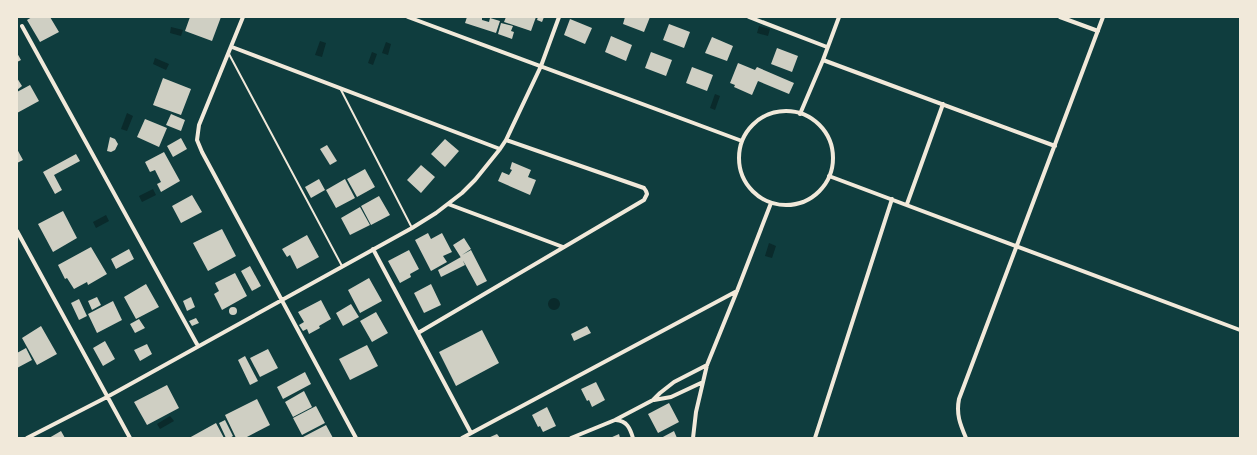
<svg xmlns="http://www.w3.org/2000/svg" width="1257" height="455" font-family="'Source Sans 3',sans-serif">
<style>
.water{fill:#0a2a2b}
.building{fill:#cfcfc3}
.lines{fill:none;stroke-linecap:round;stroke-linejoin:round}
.service{stroke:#f1e9da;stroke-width:2}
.minor{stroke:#f1e9da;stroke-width:4}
</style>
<rect width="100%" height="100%" fill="#0f3d3e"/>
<path class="water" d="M 759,26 L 770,29 L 768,36 L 757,33 Z
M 171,27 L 183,30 L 181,36 L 170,33 Z
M 320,41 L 326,43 L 322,57 L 315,55 Z
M 386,42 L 391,44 L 388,55 L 382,53 Z
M 372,52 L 377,54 L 373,65 L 368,63 Z
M 155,58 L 169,64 L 166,70 L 153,64 Z
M 715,94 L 720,96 L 715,110 L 710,108 Z
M 127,113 L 133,116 L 127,131 L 121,129 Z
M 153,189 L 156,195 L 142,202 L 139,196 Z
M 106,215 L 109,221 L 96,228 L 93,222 Z
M 769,243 L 776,246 L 772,258 L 765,256 Z
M548 304a6 6 0 1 1 12 0a6 6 0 1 1-12 0Z
M 170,416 L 174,421 L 160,429 L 157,424 Z"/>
<path class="building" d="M 32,17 L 50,17 L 59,32 L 40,42 L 27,20 Z
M 190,17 L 221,17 L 212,41 L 185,31 Z
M 467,17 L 480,17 L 482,18 L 482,20 L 489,22 L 490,18 L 500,21 L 496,33 L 465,23 Z
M 506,17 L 536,17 L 531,31 L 504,22 Z
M 538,17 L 544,17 L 542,22 L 537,20 Z
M 625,17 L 650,17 L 644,32 L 623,24 Z
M 570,19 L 592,28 L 585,44 L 564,35 Z
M 501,23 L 513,26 L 511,31 L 514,32 L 512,39 L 498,34 Z
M 669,24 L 690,32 L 684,48 L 663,40 Z
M 611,36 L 632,45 L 626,61 L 605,52 Z
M 712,37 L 733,46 L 727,61 L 705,53 Z
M 777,48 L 798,56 L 792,72 L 771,64 Z
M 651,52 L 672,60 L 666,76 L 645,68 Z
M 17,53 L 21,60 L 17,62 Z
M 738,63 L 755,70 L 757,67 L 794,83 L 789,94 L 758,81 L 752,95 L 734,87 L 735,85 L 730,83 Z
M 692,67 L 713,75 L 707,91 L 686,83 Z
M 17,78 L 22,86 L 17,90 Z
M 163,78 L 191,89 L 181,115 L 153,105 Z
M 30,85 L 39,101 L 17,113 L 17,92 Z
M 171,114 L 185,120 L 181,131 L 166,125 Z
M 145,119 L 167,128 L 159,147 L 137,137 Z
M 110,137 L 115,139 L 118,144 L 115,150 L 111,152 L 107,151 Z
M 181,138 L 187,149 L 173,157 L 167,146 Z
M 445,139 L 459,151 L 445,167 L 431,154 Z
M 327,145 L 337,161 L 330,165 L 320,149 Z
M 17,149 L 23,160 L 17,163 Z
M 164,152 L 180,181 L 161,192 L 157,184 L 161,182 L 155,170 L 150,172 L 145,162 Z
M 76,154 L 80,161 L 54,175 L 62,190 L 55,194 L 43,172 Z
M 512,162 L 531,170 L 528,177 L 536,180 L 530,195 L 498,181 L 502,172 L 509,175 L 512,170 L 510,169 Z
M 421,165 L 435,177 L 421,193 L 407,180 Z
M 365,169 L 375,187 L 357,197 L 347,179 Z
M 319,179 L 325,190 L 311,198 L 305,187 Z
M 345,179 L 355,198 L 336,208 L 326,190 Z
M 192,195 L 202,212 L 181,223 L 172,206 Z
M 379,196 L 390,215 L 371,225 L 361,206 Z
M 360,207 L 370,225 L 350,235 L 341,218 Z
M 63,211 L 77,238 L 53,252 L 38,224 Z
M 222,229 L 236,256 L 208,271 L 193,243 Z
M 428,233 L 431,239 L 442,233 L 452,252 L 443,256 L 447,262 L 431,271 L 415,240 Z
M 307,235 L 319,257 L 297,269 L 290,255 L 287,257 L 282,249 Z
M 464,238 L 471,249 L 462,255 L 471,250 L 487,281 L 477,286 L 465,264 L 453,245 Z
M 91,247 L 107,274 L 88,285 L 87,282 L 74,289 L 67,278 L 65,279 L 58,265 Z
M 129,249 L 134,259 L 116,269 L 111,259 Z
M 409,250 L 419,269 L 410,274 L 411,277 L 400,283 L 388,261 Z
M 461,257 L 465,265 L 441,277 L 438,270 Z
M 250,266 L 261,286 L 252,291 L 241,271 Z
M 235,273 L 247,296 L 222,310 L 214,294 L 219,291 L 215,283 Z
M 369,278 L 382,301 L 360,313 L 348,290 Z
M 146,284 L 159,307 L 136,319 L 124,297 Z
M 431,284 L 441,305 L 424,313 L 414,293 Z
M 97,297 L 101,305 L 92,310 L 88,301 Z
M 191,297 L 195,307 L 187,311 L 183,301 Z
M 79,299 L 87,316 L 79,320 L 71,303 Z
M 321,300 L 331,319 L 319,326 L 320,328 L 309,334 L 307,329 L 303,331 L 299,325 L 304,322 L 298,312 Z
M 113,301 L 122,320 L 97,333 L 88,314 Z
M 351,304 L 359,317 L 343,326 L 336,313 Z
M229 311a4 4 0 1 1 8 0a4 4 0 1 1-8 0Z
M 376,312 L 388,333 L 372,342 L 360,321 Z
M 196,318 L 199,323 L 192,326 L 189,321 Z
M 139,319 L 145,328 L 135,333 L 130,324 Z
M 41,326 L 57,354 L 37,365 L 22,338 Z
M 587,326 L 591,333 L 574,341 L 571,334 Z
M 482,330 L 499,363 L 456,386 L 439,352 Z
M 105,341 L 115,359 L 103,366 L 93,348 Z
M 147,344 L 152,354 L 140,361 L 134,350 Z
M 367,345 L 378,366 L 350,380 L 339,359 Z
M 26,348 L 32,360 L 17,368 L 17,353 Z
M 268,349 L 278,368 L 260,377 L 250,358 Z
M 245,356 L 258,381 L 250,385 L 238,360 Z
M 305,372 L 311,384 L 283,399 L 277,387 Z
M 596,382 L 605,400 L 592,407 L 589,400 L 587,401 L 581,389 Z
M 167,385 L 179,408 L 147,425 L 134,402 Z
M 304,391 L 312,407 L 293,417 L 285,402 Z
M 257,399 L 270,425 L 245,438 L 236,438 L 225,415 Z
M 669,403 L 679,422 L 658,433 L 648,414 Z
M 316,406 L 325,423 L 302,435 L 293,418 Z
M 547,407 L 556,426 L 543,432 L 540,426 L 538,427 L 532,415 Z
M 225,420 L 233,436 L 230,438 L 226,438 L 219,423 Z
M 216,423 L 224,438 L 189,438 Z
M 326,425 L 333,438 L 304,438 L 303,437 Z
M 61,431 L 65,438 L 49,438 Z
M 674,431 L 677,438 L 661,438 Z
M 497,434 L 500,438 L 488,438 Z
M 619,434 L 620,438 L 610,438 Z"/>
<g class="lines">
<path class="service" d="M 229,54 L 342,266
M 340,88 L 412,228"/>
<path class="minor" d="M 243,17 L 199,125 L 197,140 L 202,152 L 356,438
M 408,17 L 742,141
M 749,17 L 827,47
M 1060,17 L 1098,31
M 22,26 L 198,346
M 232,47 L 500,149
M 823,60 L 1055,146
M739 158a47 47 0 1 1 94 0a47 47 0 1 1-94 0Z
M 800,114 L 823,60 L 839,17
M 829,176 L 1240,330
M 448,204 L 563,247
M 907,204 L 943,104
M 17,231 L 130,438
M 373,249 L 471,433
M 418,333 L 644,200 L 647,194 L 646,191 L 644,188 L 506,140
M 654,400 L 671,397 L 703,382
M 616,420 C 627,421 630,428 633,438
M 27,438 L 107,397 L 412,228 L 436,213 L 462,193 L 475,180 L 500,149 L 506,140 L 541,66 L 559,17
M 462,438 L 737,291
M 571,438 L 615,420 L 653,400 L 660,393 L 674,382 L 707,365
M 693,438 L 696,412 L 707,365 L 737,291 L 771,203
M 815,438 L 892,199
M 966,438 C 960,424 956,414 959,399 L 1103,17"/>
</g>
<rect width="1257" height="455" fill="none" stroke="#f1e9da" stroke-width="36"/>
</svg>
